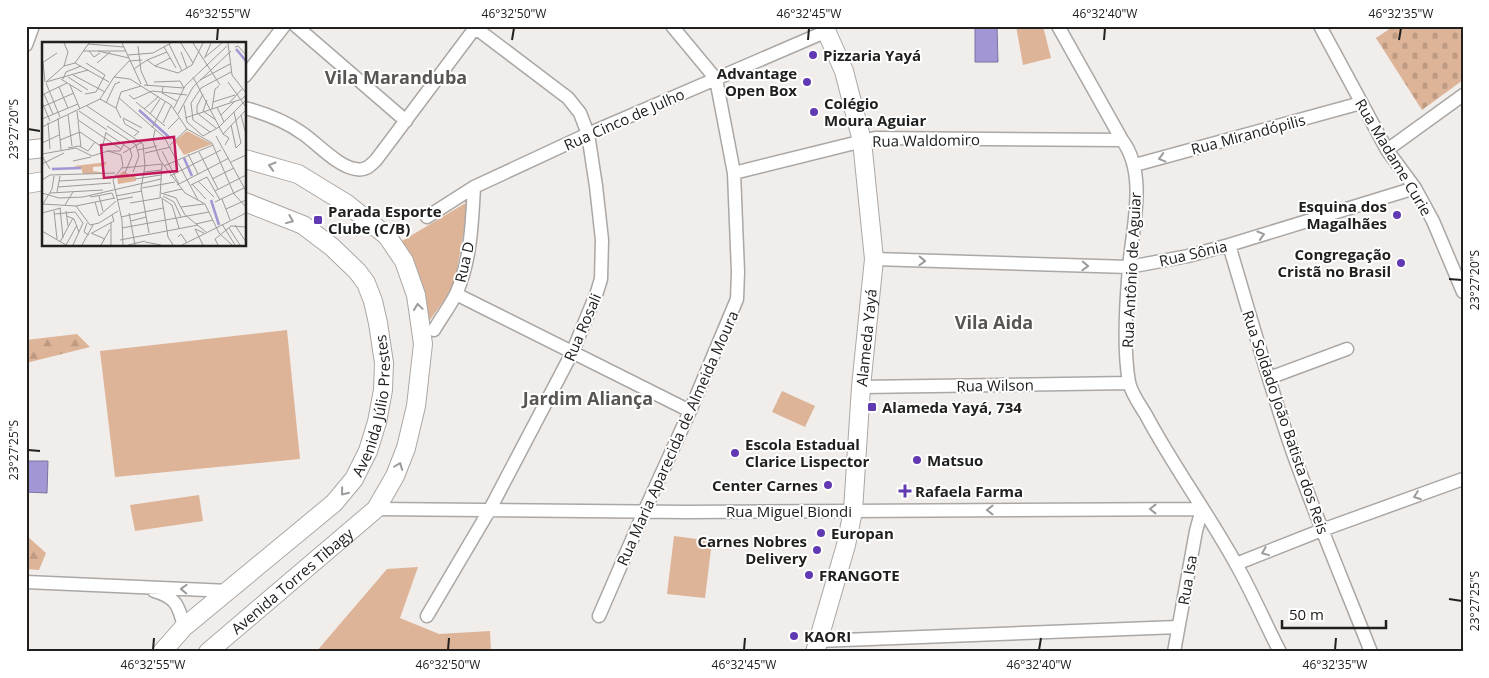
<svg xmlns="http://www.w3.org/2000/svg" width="1489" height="678" font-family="'Open Sans',sans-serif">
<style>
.green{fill:#deb498}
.forest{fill:url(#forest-firs)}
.cemetery{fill:url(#cemetery-stones)}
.water{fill:#a396d5;stroke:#7c739e}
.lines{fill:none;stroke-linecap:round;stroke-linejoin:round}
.street-casing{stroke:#aaa7a5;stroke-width:15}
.secondary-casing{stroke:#aaa7a5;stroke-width:20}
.street{stroke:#fff;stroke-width:12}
.secondary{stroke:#fff;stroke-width:18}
.oneway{stroke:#9b9b9a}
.ticks{fill:none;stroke:#21201f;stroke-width:2}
.poi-dot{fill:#6139b2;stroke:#fff;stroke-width:2}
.labels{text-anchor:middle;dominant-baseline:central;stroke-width:4;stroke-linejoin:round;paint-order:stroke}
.poi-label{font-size:15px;font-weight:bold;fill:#21201f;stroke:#fff;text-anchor:start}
.street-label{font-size:15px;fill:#21201f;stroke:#fff}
.quarter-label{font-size:18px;font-weight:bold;fill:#585553;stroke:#fff}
.inset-river{fill:none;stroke:#a396d5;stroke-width:2.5}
.inset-road{fill:none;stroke:#9d9b99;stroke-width:1}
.view{fill:#c2185b;fill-opacity:0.15;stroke:#c2185b;stroke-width:2.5}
.inset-edge{fill:none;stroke:#21201f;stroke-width:2.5}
.neatline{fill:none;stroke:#21201f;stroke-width:2}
.ticks-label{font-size:12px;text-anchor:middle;fill:#21201f}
</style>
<defs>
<pattern id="forest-firs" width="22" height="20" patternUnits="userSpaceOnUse" patternTransform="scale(1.25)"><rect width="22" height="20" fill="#deb498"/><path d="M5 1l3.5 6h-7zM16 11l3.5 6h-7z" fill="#be9a83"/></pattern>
<pattern id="cemetery-stones" width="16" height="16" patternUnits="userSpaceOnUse" patternTransform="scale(1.25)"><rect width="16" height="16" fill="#deb498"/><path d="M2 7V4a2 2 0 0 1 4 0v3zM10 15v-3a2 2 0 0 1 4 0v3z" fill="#be9a83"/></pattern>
</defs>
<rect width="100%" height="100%" fill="#f0edea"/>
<path class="green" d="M 1016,26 L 1043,26 L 1051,58 L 1023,65 Z
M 469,201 L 454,287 L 424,328 L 420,277 L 402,241 Z
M 287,330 L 300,459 L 115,477 L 100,351 Z
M 782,391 L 815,406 L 805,427 L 772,412 Z
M 199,495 L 203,521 L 135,531 L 130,505 Z
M 674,536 L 712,541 L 705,598 L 667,594 Z
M 418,567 L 400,618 L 439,634 L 490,631 L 491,652 L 316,652 L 387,569 Z"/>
<path class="forest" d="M 77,334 L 90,347 L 26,363 L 26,340 Z
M 26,535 L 46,553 L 39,570 L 26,569 Z"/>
<path class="cemetery" d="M 1394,26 L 1463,26 L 1463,80 L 1422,110 L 1376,38 Z"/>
<path class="water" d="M 975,26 L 997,26 L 998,62 L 975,62 Z
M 26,461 L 48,461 L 47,493 L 26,492 Z"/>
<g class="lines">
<defs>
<path id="street" d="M 296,26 L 406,121
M 1058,26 L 1122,140 C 1148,174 1132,229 1129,268 C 1126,302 1123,349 1129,382 C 1131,393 1140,405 1146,415 C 1173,466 1208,513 1236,564 C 1252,592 1265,623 1280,652
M 1320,26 L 1387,150 L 1415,188 L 1433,221 L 1463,292
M 26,45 L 33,26
M 245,76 L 284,26
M 245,108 C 264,113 285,121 302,133 C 317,143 338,167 356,169 C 365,171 370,166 376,160 L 475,28
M 1387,150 L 1463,95
M 1135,165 L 1361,103
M 734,173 L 875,138 L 1122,140
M 427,217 L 474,187 L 588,134 L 827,31
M 1229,245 C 1250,315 1269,384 1293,453 C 1317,520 1345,586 1371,652
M 874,259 L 1129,267 L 1188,256 L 1229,245 L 1415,188
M 456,294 L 690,411
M 434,330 C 441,318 450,306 456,294 C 471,261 472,222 474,187
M 1269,378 L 1347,349
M 861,387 L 1129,383
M 376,509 L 687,512 L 1202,509 L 1196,531 L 1174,652
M 1236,564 L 1322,530 L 1463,479
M 26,582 L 229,591
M 154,591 C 176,597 179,606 184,627
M 427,616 L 489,511 L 572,353 L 597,292 L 601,279 L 602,240 L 596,186 L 588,134 L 580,113 L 568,98 L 473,26
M 599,616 L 644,512 L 690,411 L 737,299 L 738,272 L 734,173 L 716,79 L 672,26
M 818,641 L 1178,627"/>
<g id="secondary">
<path d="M 26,150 L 44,148"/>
<path d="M 26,184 L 44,181"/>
<path id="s1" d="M 162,652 L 184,627 L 334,503 L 354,479 L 368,451 L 377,422 L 383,390 L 384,363 L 378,323 L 373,301 L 366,283 L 357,271 L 332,247 L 303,225 L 245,202"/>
<path id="s2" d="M 208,652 L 376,509 L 395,476 L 406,448 L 416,406 L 423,344 L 416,295 L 404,261 L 387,236 L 347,204 L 298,174 L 245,159"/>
<path id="s3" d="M 815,652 L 846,545 L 853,511 L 861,387 L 874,259 L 862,141 L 844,71 L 824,26"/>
</g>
</defs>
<use href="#street" class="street-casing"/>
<use href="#secondary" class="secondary-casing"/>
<use href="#street" class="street"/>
<use href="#secondary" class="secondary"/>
</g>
<defs><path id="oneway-chevron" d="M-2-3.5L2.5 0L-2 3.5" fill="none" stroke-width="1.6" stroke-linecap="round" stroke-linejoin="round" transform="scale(1.25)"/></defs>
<g class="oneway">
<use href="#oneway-chevron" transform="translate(1162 158) rotate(165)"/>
<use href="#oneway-chevron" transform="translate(272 166) rotate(-164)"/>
<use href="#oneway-chevron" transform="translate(290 220) rotate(22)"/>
<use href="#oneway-chevron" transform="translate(1261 235) rotate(-17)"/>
<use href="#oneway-chevron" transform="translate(922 261) rotate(2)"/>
<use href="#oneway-chevron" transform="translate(1085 266) rotate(2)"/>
<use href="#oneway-chevron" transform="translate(418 307) rotate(-98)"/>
<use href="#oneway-chevron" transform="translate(399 466) rotate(-69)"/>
<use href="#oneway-chevron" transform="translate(344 492) rotate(129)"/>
<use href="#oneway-chevron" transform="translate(1417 496) rotate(160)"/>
<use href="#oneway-chevron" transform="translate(1153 509) rotate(180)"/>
<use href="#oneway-chevron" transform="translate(990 510) rotate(180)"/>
<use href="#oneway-chevron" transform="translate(1265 552) rotate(158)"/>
<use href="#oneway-chevron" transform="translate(184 589) rotate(-178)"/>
</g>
<path class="ticks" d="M 217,40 L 218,28M 512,40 L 514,28M 808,40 L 809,28M 1104,40 L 1105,28M 1399,40 L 1401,28M 28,129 L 40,131M 1449,279 L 1462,280M 28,450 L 40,451M 1449,599 L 1462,601M 153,650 L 154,638M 448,650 L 449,638M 744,650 L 745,638M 1039,650 L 1041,638M 1335,650 L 1336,638"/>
<g class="poi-dot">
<circle cx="813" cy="55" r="5"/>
<circle cx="807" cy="82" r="5"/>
<circle cx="814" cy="112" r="5"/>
<circle cx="1397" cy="215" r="5"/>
<rect x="313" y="215" width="10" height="10" rx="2.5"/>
<circle cx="1401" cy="263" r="5"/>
<rect x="867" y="402" width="10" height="10" rx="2.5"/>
<circle cx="735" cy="453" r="5"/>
<circle cx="917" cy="460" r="5"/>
<circle cx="828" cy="485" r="5"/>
<path d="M902.5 483.5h5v5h5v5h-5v5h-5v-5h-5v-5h5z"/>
<circle cx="821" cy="533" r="5"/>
<circle cx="817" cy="550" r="5"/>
<circle cx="809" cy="575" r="5"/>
<circle cx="794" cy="636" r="5"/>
</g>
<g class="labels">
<g class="poi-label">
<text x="823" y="55">Pizzaria Yayá</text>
<text x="797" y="73" text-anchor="end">Advantage<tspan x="797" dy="17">Open Box</tspan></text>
<text x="824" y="103">Colégio<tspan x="824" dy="17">Moura Aguiar</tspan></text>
<text x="1387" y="206" text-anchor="end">Esquina dos<tspan x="1387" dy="17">Magalhães</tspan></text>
<text x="328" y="211">Parada Esporte<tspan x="328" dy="17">Clube (C/B)</tspan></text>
<text x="1391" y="254" text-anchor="end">Congregação<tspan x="1391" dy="17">Cristã no Brasil</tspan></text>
<text x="882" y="407">Alameda Yayá, 734</text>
<text x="745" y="444">Escola Estadual<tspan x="745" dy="17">Clarice Lispector</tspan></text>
<text x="927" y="460">Matsuo</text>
<text x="818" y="485" text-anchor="end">Center Carnes</text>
<text x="915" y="491">Rafaela Farma</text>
<text x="831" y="533">Europan</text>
<text x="807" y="541" text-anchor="end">Carnes Nobres<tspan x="807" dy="17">Delivery</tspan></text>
<text x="819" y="575">FRANGOTE</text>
<text x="804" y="636">KAORI</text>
</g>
<g class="street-label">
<text transform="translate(624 119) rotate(-24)">Rua Cinco de Julho</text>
<text transform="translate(1248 134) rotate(-15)">Rua Mirandópilis</text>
<text transform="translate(926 140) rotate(-1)">Rua Waldomiro</text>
<text transform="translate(1394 157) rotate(59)">Rua Madame Curie</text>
<text transform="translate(1193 253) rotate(-13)">Rua Sônia</text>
<text transform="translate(464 262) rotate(-77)">Rua D</text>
<text transform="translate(1131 270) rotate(-87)">Rua Antônio de Aguiar</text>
<text transform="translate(582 327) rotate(-67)">Rua Rosali</text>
<text stroke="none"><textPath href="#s3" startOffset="320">Alameda Yayá</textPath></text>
<text transform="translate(995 385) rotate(-1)">Rua Wilson</text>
<text stroke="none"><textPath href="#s1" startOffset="336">Avenida Júlio Prestes</textPath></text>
<text transform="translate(1286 422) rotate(71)">Rua Soldado João Batista dos Reis</text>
<text transform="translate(677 438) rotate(-66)">Rua Maria Aparecida de Almeida Moura</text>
<text x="789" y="511">Rua Miguel Biondi</text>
<text transform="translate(1187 580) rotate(-80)">Rua Isa</text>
<text stroke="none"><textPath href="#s2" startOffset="110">Avenida Torres Tibagy</textPath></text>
</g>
<g class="quarter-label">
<text x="396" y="77">Vila Maranduba</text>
<text x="994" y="322">Vila Aida</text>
<text x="588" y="398">Jardim Aliança</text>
</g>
</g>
<g transform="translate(42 42)">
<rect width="204" height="204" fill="#f0edea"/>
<path d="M 82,129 L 87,133 L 93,132 L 94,139 L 76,142 L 75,134 Z" fill="#deb498"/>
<path d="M 65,120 L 62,124 L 51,125 L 51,129 L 64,131 L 41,132 L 39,126 L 32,124 Z" fill="#deb498"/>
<path d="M 145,89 L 170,102 L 142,113 L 133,99 Z" fill="#deb498"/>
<path class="inset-river" d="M 194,7 L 204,19M 97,68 L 128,96M 142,116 L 150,134M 10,127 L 39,126M 169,158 L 177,183"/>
<path class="inset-road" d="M 22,1 L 26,10 L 22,24M 80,1 L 99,42M 139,1 L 151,21M 151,1 L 178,43M 186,1 L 190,33 L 204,51M 46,2 L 82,5M 127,2 L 140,29M 96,4 L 99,29 L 106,44M 122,5 L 134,26M 193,5 L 196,4 L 204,13M 41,9 L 84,9M 47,9 L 52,15 L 58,11M 56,9 L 87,16M 139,10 L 145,26M 86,13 L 111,11 L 129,1M 163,15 L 169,1M 162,16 L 180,1M 105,18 L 125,10M 1,20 L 3,40M 0,21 L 15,11M 33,21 L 67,40M 55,21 L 68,10M 113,24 L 128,16M 92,27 L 105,18 L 113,24 L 136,31 L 150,23 L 161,1M 31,33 L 63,50M 26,35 L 46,48M 72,35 L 87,19 L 100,18M 151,35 L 181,92 L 187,96 L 183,103M 19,37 L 40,50M 21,37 L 24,30 L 39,24M 158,38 L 188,22M 4,40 L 22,24 L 33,21 L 47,1M 4,40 L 46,28M 112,40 L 138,39 L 142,46M 186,40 L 204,65M 4,41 L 18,75M 28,43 L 38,67M 102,43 L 142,46M 17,45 L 26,66M 121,45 L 120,51 L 135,59M 79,50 L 74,66 L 79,76M 79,50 L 99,44M 2,52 L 11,72M 43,52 L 54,50 L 63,33 L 44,21M 161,52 L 155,64 L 155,71 L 174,86M 0,53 L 25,41M 87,53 L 92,57 L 110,49 L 145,53M 77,56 L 122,95 L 156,158M 58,57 L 74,66M 165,58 L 161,69 L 174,78M 0,60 L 8,79M 94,60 L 123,84M 171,60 L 193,53M 188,60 L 200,47M 64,61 L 73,42 L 78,40M 142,63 L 145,80 L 161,94M 45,64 L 101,102 L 103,124 L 99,146 L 107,191M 0,65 L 32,51M 175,65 L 182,80M 132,66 L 143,44 L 185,4M 102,67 L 116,55M 170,67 L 173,47 L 177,44M 35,69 L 36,78 L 79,107M 37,69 L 65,88M 192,70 L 199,101 L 194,106M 108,72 L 118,57M 136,72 L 151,45 L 189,9M 26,73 L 30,104M 179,73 L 192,60M 199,73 L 203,89M 16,76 L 19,108M 81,76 L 100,86M 143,76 L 200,57 L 204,53M 0,77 L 36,62M 81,77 L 83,82 L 97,90 L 92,94M 36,79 L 39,105M 6,80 L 8,107M 121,81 L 129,64M 189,83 L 194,106M 65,84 L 94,103M 0,85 L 58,57 L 72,35 L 88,37 L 129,63 L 145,87 L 170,101 L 192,152 L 204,165M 110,86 L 123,60M 126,87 L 137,76M 113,88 L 111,98 L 118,118 L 143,151 L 163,162M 38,90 L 60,105M 168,90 L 151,78 L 149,61 L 159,46 L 189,30M 64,91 L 88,107 L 90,114 L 83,131M 181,92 L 204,68M 161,94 L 177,85 L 204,58M 174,94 L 204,149M 18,98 L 38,90M 0,101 L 17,93M 128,103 L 145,87M 26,106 L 37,104 L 46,109 L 53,100M 96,108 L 115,104M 65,109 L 78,109 L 82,102M 120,109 L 137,142M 157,110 L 176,147M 59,111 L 64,90M 81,111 L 100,100M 103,111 L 129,105M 0,112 L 34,106 L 50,114 L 66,109 L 79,113 L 81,124 L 71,138 L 80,178 L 81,203M 146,112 L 156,132M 0,114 L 8,127M 31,119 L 49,115M 189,120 L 204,113M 0,122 L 22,111M 122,124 L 171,103M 80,126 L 120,122 L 118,155 L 130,163 L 137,186M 91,130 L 97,114 L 94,103M 102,130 L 120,128M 128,134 L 179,108M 165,135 L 178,158M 93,137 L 119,133M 170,137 L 192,126M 0,138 L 8,133 L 73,131M 17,139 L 69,136M 156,139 L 172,155M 150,142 L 164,157M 135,143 L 187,116M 149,143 L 165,135M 16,145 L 69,141M 100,146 L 133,140M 173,149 L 204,133M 15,150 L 18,134M 0,151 L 17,156 L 41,155 L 119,137M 8,151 L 61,148M 119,151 L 134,156 L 143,173 L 164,190M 122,151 L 140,147M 48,153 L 49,155 L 70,151 L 72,156M 57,154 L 61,169M 74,154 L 100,149M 121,154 L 132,160 L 139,175M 120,157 L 126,195 L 131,203M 180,157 L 188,178M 75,158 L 91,155M 53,160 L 57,174 L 74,159M 173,160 L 202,146M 88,161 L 118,156M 0,162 L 34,164 L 73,156M 1,162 L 10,147 L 12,134M 163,162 L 177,191 L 190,203M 23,163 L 31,150M 34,164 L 48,183 L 57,181 L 76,169M 139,165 L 162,162M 18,166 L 21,196M 184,167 L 204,158M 12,169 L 15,197M 24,169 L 26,184M 0,171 L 19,166M 87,171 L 93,203M 13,172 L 33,170 L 41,181 L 31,203M 25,174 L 32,177 L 37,190M 79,175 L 121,166M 89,179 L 104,175M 45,181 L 42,190 L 47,193M 154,182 L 171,178M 180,182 L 193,203M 193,183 L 204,200M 80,186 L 167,170M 187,186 L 198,203M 0,189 L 24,203M 49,191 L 63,197M 50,191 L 72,179 L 70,173M 136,195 L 139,192 L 145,201M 78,198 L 156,183M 18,200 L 31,176M 103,200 L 119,203M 24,203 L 35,183M 40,203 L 51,183M 59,203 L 68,187M 69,203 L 69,180M 86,203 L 103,199M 140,203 L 204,171M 161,203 L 153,187 L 162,191M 176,203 L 173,197 L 189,184 L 204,185"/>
<path class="view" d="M 132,95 L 135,129 L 62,136 L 59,103 Z"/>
<rect width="204" height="204" class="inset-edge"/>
</g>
<rect width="1489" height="678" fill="none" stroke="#ffffff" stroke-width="55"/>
<path d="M1282 620v8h104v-8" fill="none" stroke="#21201f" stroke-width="2.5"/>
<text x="1289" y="620" font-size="15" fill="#21201f" stroke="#ffffff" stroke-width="4" paint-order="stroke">50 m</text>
<rect x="28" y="28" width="1434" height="622" class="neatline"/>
<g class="ticks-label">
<text x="218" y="18">46°32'55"W</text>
<text x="514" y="18">46°32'50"W</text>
<text x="809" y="18">46°32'45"W</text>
<text x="1105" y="18">46°32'40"W</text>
<text x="1401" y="18">46°32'35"W</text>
<text transform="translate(14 129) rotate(-90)" y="4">23°27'20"S</text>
<text transform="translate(1475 280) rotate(-90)" y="4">23°27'20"S</text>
<text transform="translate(14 450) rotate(-90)" y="4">23°27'25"S</text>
<text transform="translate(1475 601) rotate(-90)" y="4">23°27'25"S</text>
<text x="153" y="669">46°32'55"W</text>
<text x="448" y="669">46°32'50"W</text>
<text x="744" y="669">46°32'45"W</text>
<text x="1039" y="669">46°32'40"W</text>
<text x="1335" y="669">46°32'35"W</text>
</g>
</svg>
